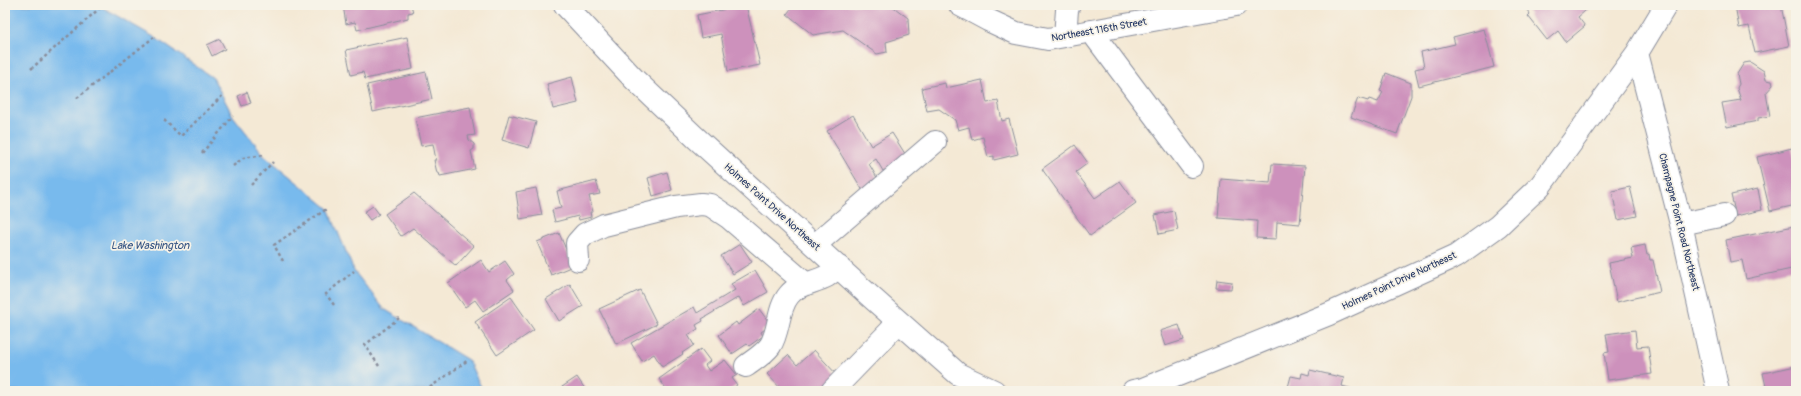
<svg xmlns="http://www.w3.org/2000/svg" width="1801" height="396" font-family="Pangolin,sans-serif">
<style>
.water{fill:#78baed;stroke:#4a74a6}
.building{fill:#cd91bc}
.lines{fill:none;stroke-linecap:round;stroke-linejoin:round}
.minor-casing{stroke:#888c9a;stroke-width:24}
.path{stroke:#888c9a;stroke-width:2.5;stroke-dasharray:3 3;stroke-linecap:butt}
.minor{stroke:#fff;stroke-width:22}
.labels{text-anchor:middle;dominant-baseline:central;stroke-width:3.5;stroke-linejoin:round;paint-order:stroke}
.street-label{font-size:10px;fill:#1b2f5e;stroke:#f7f3e8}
.water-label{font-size:11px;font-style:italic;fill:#325282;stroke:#f7f3e8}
</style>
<rect width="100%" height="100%" fill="#f7f3e8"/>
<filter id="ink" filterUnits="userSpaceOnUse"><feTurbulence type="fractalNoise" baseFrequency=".025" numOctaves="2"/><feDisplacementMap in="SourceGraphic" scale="8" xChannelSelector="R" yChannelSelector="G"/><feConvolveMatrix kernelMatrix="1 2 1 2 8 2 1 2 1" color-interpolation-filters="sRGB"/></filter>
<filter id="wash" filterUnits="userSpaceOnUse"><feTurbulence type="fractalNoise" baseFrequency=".012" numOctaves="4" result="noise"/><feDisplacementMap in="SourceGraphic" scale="16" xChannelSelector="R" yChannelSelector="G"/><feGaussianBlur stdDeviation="0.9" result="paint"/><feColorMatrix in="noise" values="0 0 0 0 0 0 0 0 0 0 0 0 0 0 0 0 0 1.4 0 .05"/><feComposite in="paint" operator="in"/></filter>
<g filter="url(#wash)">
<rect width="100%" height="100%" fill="#f4e9d5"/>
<path class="water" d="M 5,5 L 98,5 L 154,37 L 213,78 L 233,116 L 264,155 L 328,208 L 354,271 L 384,309 L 468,360 L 483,391 L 5,391 Z"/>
<g id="blocks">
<path class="building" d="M 343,5 L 411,5 L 413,12 L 408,13 L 408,18 L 357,30 L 355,22 L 346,24 Z
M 746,5 L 760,65 L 728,71 L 721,34 L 701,38 L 697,15 Z
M 794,5 L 891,5 L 908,18 L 909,35 L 886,42 L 887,52 L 877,54 L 843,30 L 813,35 L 787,14 Z
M 1523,5 L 1592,5 L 1578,17 L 1585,26 L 1566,42 L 1558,31 L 1547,40 L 1528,16 L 1530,14 Z
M 1735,5 L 1781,5 L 1789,46 L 1755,53 L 1749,26 L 1739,28 Z
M 1484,29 L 1494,67 L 1419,86 L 1415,69 L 1424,67 L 1421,52 L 1455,44 L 1453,37 Z
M 407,37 L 413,69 L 365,79 L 363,72 L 351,75 L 346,50 Z
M 220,39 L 225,49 L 212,56 L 207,45 Z
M 1750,62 L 1764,71 L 1766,80 L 1772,81 L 1773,85 L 1766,93 L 1770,116 L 1758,118 L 1758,121 L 1727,127 L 1722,103 L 1741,100 L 1737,88 L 1739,84 L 1737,74 L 1744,63 Z
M 426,72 L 432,99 L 373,112 L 367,85 Z
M 1386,73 L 1411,83 L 1411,96 L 1397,134 L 1351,117 L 1358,98 L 1368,101 L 1369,99 L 1378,102 L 1383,92 L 1380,91 Z
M 572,77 L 578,103 L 553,109 L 547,84 Z
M 982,80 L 987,103 L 998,101 L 1002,121 L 1009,119 L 1018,154 L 994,160 L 994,156 L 988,157 L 983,137 L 972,140 L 969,127 L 958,130 L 955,120 L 939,109 L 927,111 L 922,88 L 945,83 L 946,88 Z
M 247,92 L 251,103 L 242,106 L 238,96 Z
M 470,107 L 475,135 L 468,136 L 469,140 L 474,144 L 474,149 L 471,151 L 475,169 L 440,176 L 439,173 L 437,173 L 434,160 L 436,160 L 433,144 L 421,146 L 415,118 Z
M 509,115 L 536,122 L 529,148 L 502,140 Z
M 853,115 L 871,146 L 892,133 L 907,157 L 883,171 L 876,159 L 869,164 L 879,181 L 863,191 L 827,131 Z
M 1075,145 L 1088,163 L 1076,172 L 1095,198 L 1120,181 L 1136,203 L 1090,236 L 1042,169 Z
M 1792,148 L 1796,164 L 1796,205 L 1770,211 L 1757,157 Z
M 1272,164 L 1305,166 L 1300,224 L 1277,222 L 1276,239 L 1256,238 L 1257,221 L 1218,218 L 1221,179 L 1270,183 Z
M 667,172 L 672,190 L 653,196 L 648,178 Z
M 596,181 L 600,194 L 589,196 L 593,212 L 590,212 L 591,217 L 579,220 L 578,216 L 555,222 L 552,210 L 561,208 L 557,191 Z
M 1630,187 L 1637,216 L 1618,220 L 1612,191 Z
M 536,188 L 542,215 L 520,219 L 516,192 Z
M 1758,189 L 1762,210 L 1736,216 L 1731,195 Z
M 414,193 L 474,246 L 456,266 L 413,228 L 401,236 L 385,214 Z
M 373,206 L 379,214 L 370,220 L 364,212 Z
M 1174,211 L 1178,230 L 1159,234 L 1155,215 Z
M 1794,226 L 1796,237 L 1796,268 L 1746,279 L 1742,260 L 1730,262 L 1726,240 Z
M 559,233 L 573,266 L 551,275 L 537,242 Z
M 740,244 L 752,262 L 733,274 L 721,256 Z
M 1645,245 L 1647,255 L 1649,254 L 1650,260 L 1653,260 L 1660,292 L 1617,302 L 1609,263 L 1633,258 L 1631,248 Z
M 481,260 L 489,272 L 505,261 L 514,274 L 507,280 L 514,290 L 483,311 L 475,300 L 465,307 L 448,283 Z
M 755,270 L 768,292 L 744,306 L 739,297 L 702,319 L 703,321 L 696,325 L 698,329 L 688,335 L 694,345 L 682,353 L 683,354 L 662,367 L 654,354 L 642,361 L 631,343 L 694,307 L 697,313 L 735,290 L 731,284 Z
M 1217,280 L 1232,282 L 1231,289 L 1216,288 Z
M 570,284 L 583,306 L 559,321 L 546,299 Z
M 640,290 L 657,324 L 616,344 L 599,309 Z
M 511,297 L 534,330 L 497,355 L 475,322 Z
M 759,309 L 771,325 L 761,332 L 763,336 L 749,346 L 747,344 L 732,354 L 719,335 L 736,322 L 738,325 Z
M 1179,325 L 1184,340 L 1165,346 L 1160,331 Z
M 1635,330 L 1637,347 L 1648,346 L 1652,374 L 1608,380 L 1604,353 L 1609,352 L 1606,334 Z
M 701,349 L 710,361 L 705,365 L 709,371 L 725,360 L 737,375 L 732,378 L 737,385 L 729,391 L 668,391 L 659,379 Z
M 814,350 L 838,376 L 822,391 L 783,391 L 767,374 L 788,355 L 797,365 Z
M 1796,366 L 1796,391 L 1767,391 L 1763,373 Z
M 1310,370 L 1344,378 L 1342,386 L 1360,391 L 1287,391 L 1291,376 L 1301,378 L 1302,373 L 1309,375 Z
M 577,377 L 585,389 L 581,391 L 556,391 Z"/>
</g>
</g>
<g filter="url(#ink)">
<use href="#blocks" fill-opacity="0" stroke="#888c9a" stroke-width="1"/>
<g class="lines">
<defs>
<path id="minor" d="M 565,5 L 634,79 L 695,137 L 871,297 L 958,374 L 994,391
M 960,5 L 988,20 L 1016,33 L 1048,39 L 1236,5
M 1091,31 L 1192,166
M 1065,36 L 1067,10 L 1069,5
M 1637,53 L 1681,224 L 1718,391
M 1681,224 L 1724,215
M 815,245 L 935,142
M 578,260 L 577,243 L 585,234 L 604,225 L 676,207 L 701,204 L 710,205 L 728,217 L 806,284
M 746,366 C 754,360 764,354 770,346 C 780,331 777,309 789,295 C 799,283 814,283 827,276 C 831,273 835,270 839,267
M 832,391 L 899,322
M 1133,391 L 1143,389 L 1329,314 L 1456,256 L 1498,226 L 1540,186 L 1637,53 L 1666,5"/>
</defs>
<use href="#minor" class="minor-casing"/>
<path class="path" d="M 31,69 L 101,7
M 77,98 L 154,37
M 164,120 L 181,136 L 223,95
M 202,153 L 233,116
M 233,166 L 243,158 L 264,155
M 251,185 L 273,162
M 283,261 L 274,245 L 328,208
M 334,305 L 326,294 L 354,271
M 379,366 L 365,345 L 399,318
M 425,391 L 468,360"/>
<use href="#minor" class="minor"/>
</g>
</g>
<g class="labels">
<g class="street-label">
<text transform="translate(1099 30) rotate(-10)">Northeast 116th Street</text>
<text transform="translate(772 207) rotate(42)">Holmes Point Drive Northeast</text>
<text transform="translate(1679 222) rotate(76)">Champagne Point Road Northeast</text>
<text transform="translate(1399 281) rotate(-25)">Holmes Point Drive Northeast</text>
</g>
<g class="water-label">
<text x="150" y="245">Lake Washington</text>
</g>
</g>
<rect width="1801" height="396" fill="none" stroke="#f7f3e8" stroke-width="20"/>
</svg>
